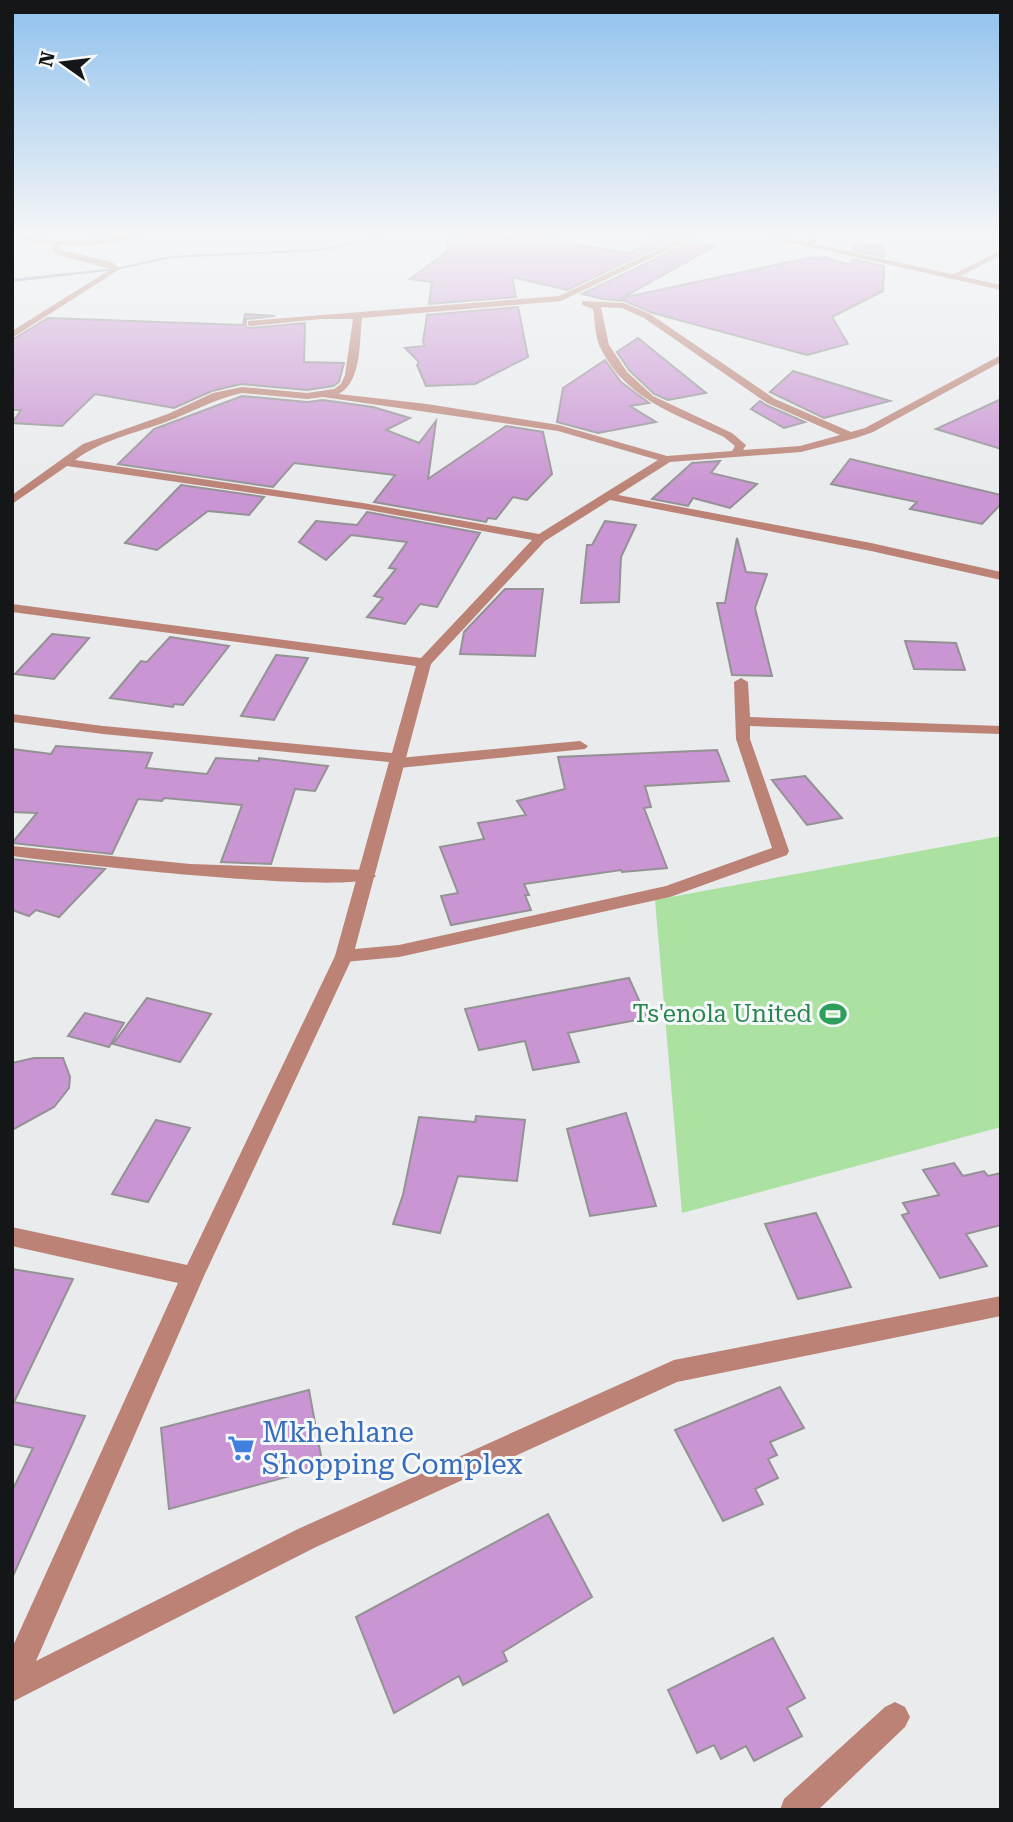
<svg xmlns="http://www.w3.org/2000/svg" width="1013" height="1822" font-family="'Roboto Serif',serif">
<style>
.green{fill:#ace2a1}
.lines{fill:none;stroke-linecap:round;stroke-linejoin:round}
.stream{fill:#7e9bb2;fill-rule:evenodd}
.building{fill:#ca95d3;stroke:#949294;stroke-width:2}
.service{fill:#bb8275;fill-rule:evenodd}
.minor{fill:#bb8275;fill-rule:evenodd}
.tertiary{fill:#bb8275;fill-rule:evenodd}
.labels{text-anchor:middle;dominant-baseline:central;stroke-width:6;stroke-linejoin:round;paint-order:stroke}
.leisure-label{font-size:24px;fill:#27864d;stroke:#f6f8fa;text-anchor:end}
.near-shop-label{font-size:28px;fill:#366cbe;stroke:#f6f8fa;text-anchor:start}
</style>
<rect width="100%" height="100%" fill="#e9ebed"/>
<path class="green" d="M 1001,836 L 1001,1127 L 682,1213 L 655,900 Z"/>
<g class="lines">
<path class="stream" d="M 392,235 L 401,235 L 321,251 L 171,258 L 116,270 L 12,282 L 12,279 L 116,268 L 171,256 L 321,249 Z"/>
</g>
<path class="building" d="M 448,235 L 563,235 L 557,241 L 630,253 L 658,236 L 675,239 L 567,290 L 512,277 L 516,297 L 429,304 L 432,282 L 410,279 L 447,252 Z
M 691,242 L 715,246 L 622,298 L 812,257 L 818,259 L 825,257 L 850,265 L 852,259 L 884,266 L 883,291 L 832,317 L 848,344 L 807,355 L 653,313 L 625,301 L 603,299 L 582,294 Z
M 854,244 L 885,246 L 884,257 L 853,250 Z
M 518,307 L 528,357 L 475,384 L 426,386 L 417,365 L 419,362 L 405,348 L 425,346 L 423,342 L 427,315 Z
M 245,314 L 275,316 L 246,319 L 246,327 L 250,328 L 305,323 L 304,362 L 344,363 L 339,382 L 333,386 L 307,390 L 241,384 L 212,391 L 174,408 L 95,394 L 62,426 L 12,423 L 21,410 L 12,410 L 12,340 L 48,318 L 243,325 Z
M 638,338 L 706,393 L 668,400 L 654,394 L 629,370 L 617,352 Z
M 605,360 L 621,382 L 649,403 L 630,406 L 656,422 L 598,433 L 557,422 L 563,388 Z
M 793,371 L 890,401 L 824,418 L 770,392 Z
M 242,396 L 307,402 L 323,400 L 373,407 L 410,418 L 386,430 L 419,443 L 436,421 L 428,479 L 506,426 L 543,432 L 552,474 L 527,500 L 513,497 L 496,519 L 488,518 L 486,522 L 374,502 L 395,475 L 294,463 L 273,487 L 118,464 L 154,429 Z
M 1001,399 L 1001,449 L 936,429 Z
M 760,401 L 766,405 L 805,422 L 784,428 L 751,409 Z
M 850,459 L 1001,495 L 1001,504 L 982,524 L 910,509 L 917,502 L 831,484 Z
M 720,461 L 711,473 L 757,484 L 730,508 L 693,498 L 688,506 L 652,499 L 692,463 Z
M 181,485 L 264,497 L 249,515 L 208,511 L 157,550 L 125,543 Z
M 367,512 L 480,533 L 437,607 L 420,604 L 405,624 L 367,617 L 383,598 L 374,596 L 396,569 L 389,568 L 407,542 L 351,535 L 326,560 L 299,542 L 316,521 L 357,525 Z
M 605,521 L 636,525 L 621,557 L 619,602 L 581,603 L 587,545 L 592,545 Z
M 737,538 L 746,572 L 767,574 L 755,608 L 772,676 L 732,675 L 717,603 L 725,603 Z
M 505,589 L 543,589 L 535,656 L 460,654 L 464,632 Z
M 52,634 L 89,638 L 54,679 L 15,674 Z
M 170,637 L 229,646 L 183,705 L 174,704 L 173,707 L 110,698 L 141,661 L 147,662 Z
M 905,641 L 956,643 L 965,670 L 914,669 Z
M 276,655 L 308,658 L 274,720 L 241,716 Z
M 56,746 L 152,753 L 146,768 L 207,774 L 216,758 L 259,761 L 259,758 L 328,766 L 315,791 L 295,789 L 271,864 L 221,862 L 242,805 L 164,798 L 162,801 L 138,799 L 112,854 L 12,843 L 37,813 L 12,812 L 12,749 L 51,754 Z
M 717,750 L 729,781 L 645,786 L 651,807 L 644,808 L 667,868 L 622,872 L 621,870 L 524,884 L 529,895 L 525,895 L 531,910 L 451,925 L 441,896 L 458,893 L 440,847 L 484,839 L 478,823 L 526,815 L 517,801 L 565,789 L 558,757 Z
M 805,776 L 842,818 L 807,825 L 772,780 Z
M 12,859 L 39,862 L 105,869 L 59,917 L 36,910 L 29,916 L 12,910 Z
M 629,978 L 647,1018 L 568,1033 L 579,1062 L 533,1070 L 525,1041 L 479,1050 L 465,1009 Z
M 147,998 L 211,1014 L 180,1062 L 113,1044 Z
M 85,1013 L 124,1023 L 109,1047 L 68,1036 Z
M 34,1058 L 63,1058 L 70,1077 L 69,1088 L 54,1107 L 12,1130 L 12,1063 Z
M 626,1113 L 656,1206 L 590,1216 L 567,1129 Z
M 476,1116 L 525,1120 L 517,1181 L 458,1176 L 440,1233 L 393,1224 L 403,1195 L 419,1117 L 475,1122 Z
M 156,1120 L 190,1128 L 148,1202 L 112,1194 Z
M 954,1163 L 963,1176 L 984,1171 L 988,1176 L 1001,1173 L 1001,1225 L 966,1234 L 987,1266 L 940,1278 L 902,1215 L 909,1213 L 903,1203 L 939,1195 L 923,1170 Z
M 816,1213 L 851,1287 L 798,1299 L 765,1224 Z
M 12,1269 L 73,1279 L 14,1402 L 85,1416 L 12,1578 L 12,1491 L 33,1448 L 12,1444 Z
M 780,1387 L 804,1428 L 770,1442 L 777,1455 L 768,1459 L 778,1478 L 755,1489 L 763,1504 L 723,1521 L 675,1430 Z
M 309,1390 L 323,1467 L 169,1509 L 161,1428 Z
M 548,1514 L 592,1597 L 503,1652 L 507,1661 L 463,1685 L 459,1676 L 394,1713 L 356,1617 Z
M 773,1638 L 805,1698 L 787,1708 L 802,1736 L 754,1761 L 746,1746 L 721,1759 L 714,1745 L 697,1753 L 668,1690 Z"/>
<g class="lines">
<path class="service" d="M 741,678 L 748,682 L 750,717 L 1001,726 L 1001,734 L 750,726 L 750,739 L 789,851 L 787,855 L 670,897 L 399,957 L 344,962 L 338,960 L 335,956 L 338,952 L 344,950 L 399,945 L 666,886 L 772,848 L 736,739 L 734,682 Z
M 580,741 L 588,746 L 585,749 L 399,768 L 391,763 L 399,758 Z
M 12,846 L 190,864 L 368,870 L 376,876 C 360,897 55,862 12,856 Z"/>
<path class="minor" d="M 689,235 L 699,235 L 561,301 L 362,318 C 359,343 362,380 339,394 L 427,404 L 559,425 L 667,456 L 732,451 L 735,446 L 724,437 C 676,414 625,399 600,347 C 595,336 595,321 593,309 L 582,305 L 582,301 L 624,303 L 650,314 L 775,399 L 851,432 L 865,428 L 1001,355 L 1001,362 L 873,432 L 856,438 L 801,452 L 670,462 L 618,495 L 871,543 L 1001,572 L 1001,580 L 871,551 L 610,500 L 545,541 L 431,664 L 353,956 L 204,1276 L 36,1661 L 298,1529 L 674,1360 L 1001,1296 L 1001,1316 L 677,1382 L 316,1547 L 12,1702 L 12,1648 L 178,1283 L 12,1246 L 12,1227 L 187,1265 L 335,956 L 389,762 L 103,734 L 12,722 L 12,714 L 103,726 L 392,753 L 416,666 L 12,612 L 12,604 L 421,658 L 532,540 L 363,509 L 67,466 L 12,504 L 12,495 L 83,444 L 168,414 L 213,393 L 242,387 L 307,393 L 334,389 L 341,384 L 345,375 L 353,319 L 320,319 L 251,326 L 248,325 L 248,321 L 559,296 ZM 601,307 L 622,308 L 644,318 L 767,403 L 840,435 L 800,446 L 743,450 L 746,445 L 732,433 L 653,396 L 627,372 L 609,345 ZM 242,393 L 307,399 L 323,397 L 558,431 L 658,460 L 539,534 L 363,503 L 75,460 C 104,438 142,432 176,418 C 198,409 218,398 242,393 Z
M 812,235 L 820,235 L 812,247 L 806,247 Z
M 51,243 L 57,243 L 61,250 L 112,262 L 120,269 L 12,338 L 12,331 L 111,269 L 55,254 Z
M 1001,250 L 1001,255 L 957,278 L 950,276 Z
M 895,1702 L 905,1707 L 910,1717 L 905,1727 L 818,1810 L 780,1810 L 784,1799 L 885,1707 Z"/>
<path class="tertiary" d="M 12,235 L 63,241 L 147,235 C 123,247 34,250 12,235 Z
M 759,235 L 773,235 L 1001,285 L 1001,290 Z"/>
</g>
<linearGradient id="sky" x2="0" y2="1"><stop stop-color="#8fc1ed"/><stop offset="0.48" stop-color="#f5f6f7"/><stop offset="1" stop-color="#f5f6f7" stop-opacity="0"/></linearGradient>
<rect width="1013" height="490" fill="url(#sky)"/>
<defs>
<symbol id="stadium-bare" viewBox="-9 -9 18 18"><path d="M0-5a6.5 5 0 1 0 0 10a6.5 5 0 1 0 0-10ZM-3.5-1.8h7v3.6h-7Z" fill="#2e9e5b" stroke="#f6f8fa" stroke-width="2.5" paint-order="stroke"/></symbol>
<symbol id="supermarket-bare" viewBox="-9 -9 18 18"><path d="M-6-5.5h2.5l.6 2H6L4.5 2H-2.5L-4.4-4H-6ZM-1.5 3.2a1.3 1.3 0 1 0 .1 0ZM3 3.2a1.3 1.3 0 1 0 .1 0Z" fill="#3f7fe0" stroke="#f6f8fa" stroke-width="2.5" paint-order="stroke"/></symbol>
</defs>
<g fill-rule="evenodd">
<use href="#stadium-bare" x="814" y="995" width="38" height="38"/>
<use href="#supermarket-bare" x="222" y="1429" width="38" height="38"/>
</g>
<g class="labels">
<g class="leisure-label">
<text x="812" y="1014">Ts'enola United</text>
</g>
<g class="near-shop-label">
<text x="262" y="1432">Mkhehlane<tspan x="262" dy="32">Shopping Complex</tspan></text>
</g>
</g>
<rect width="1013" height="1822" fill="none" stroke="#151617" stroke-width="28"/>
<g transform="translate(63 63) rotate(284)" stroke="#f6f8fa" stroke-width="5" paint-order="stroke">
<path d="M0-5L12 26L0 18L-12 26Z" fill="#151617"/>
<text y="-10" font-size="19" font-weight="bold" text-anchor="middle" fill="#151617">N</text>
</g>
</svg>
